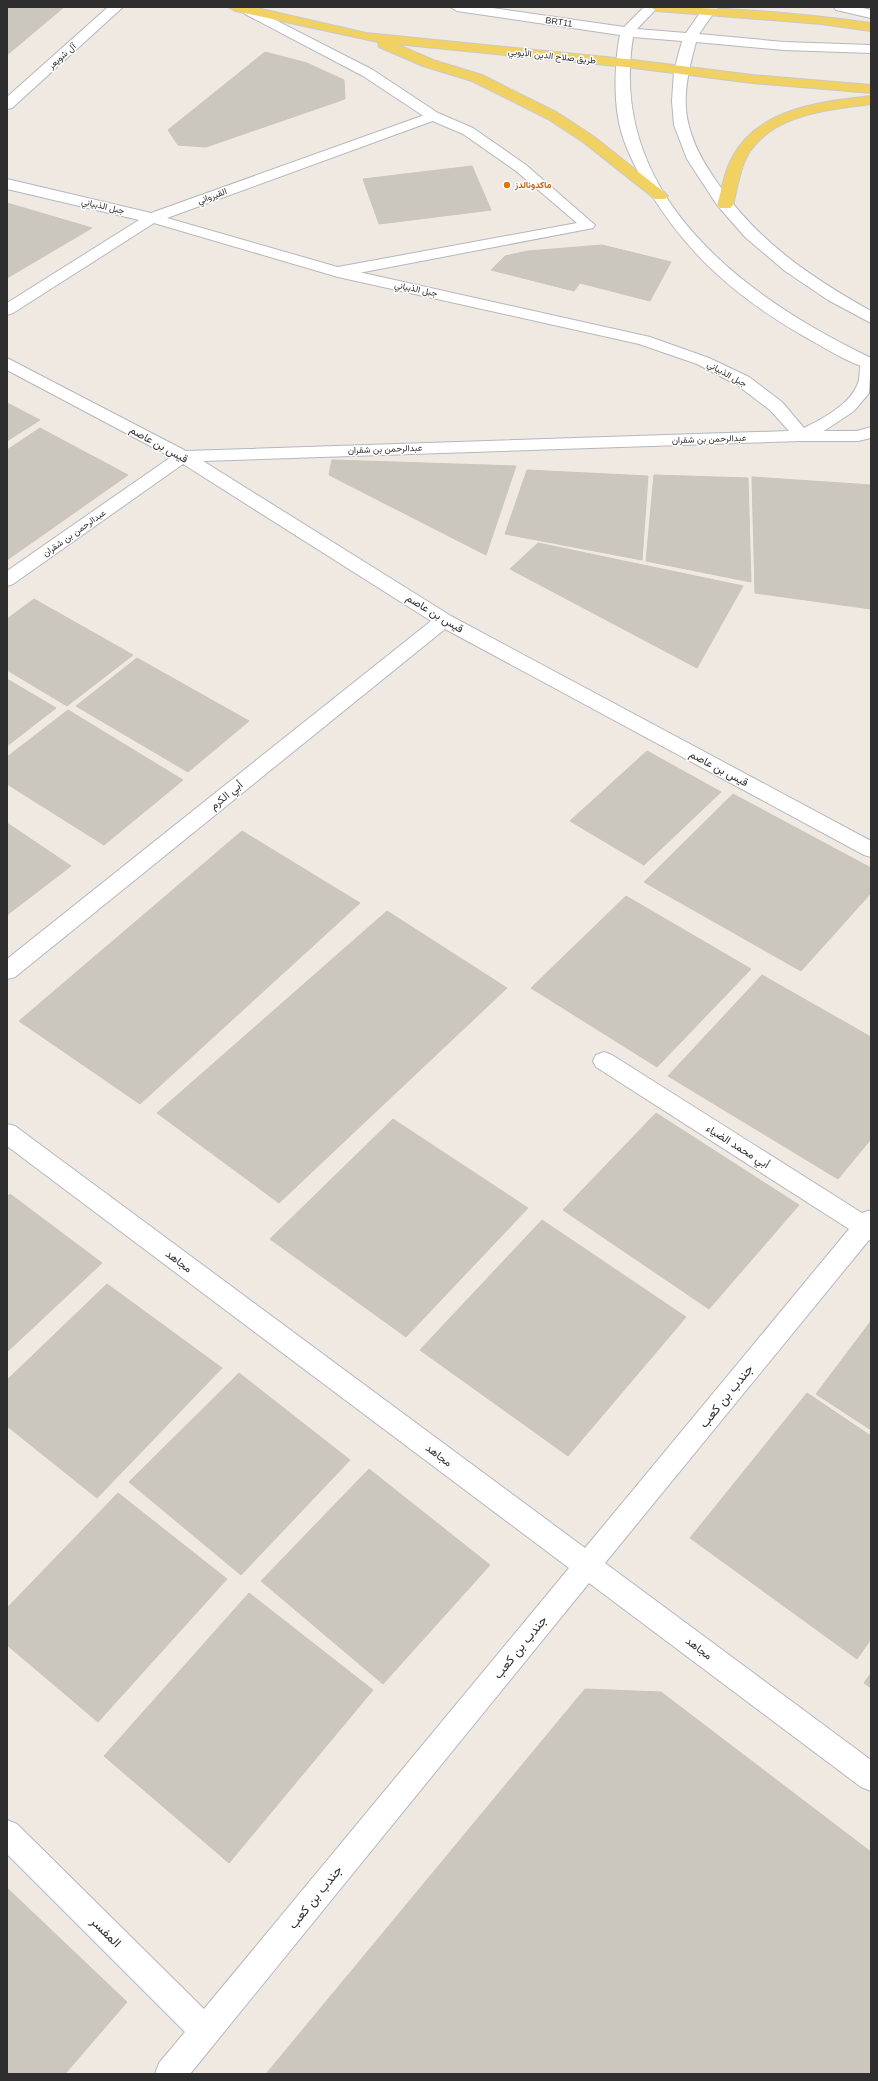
<svg xmlns="http://www.w3.org/2000/svg" width="878" height="2081" font-family="Helvetica,Vazirmatn,sans-serif">
<style>
.building{fill:#cbc7bf;stroke:#cbc5ba}
.lines{fill:none;stroke-linecap:round;stroke-linejoin:round}
.service-casing{stroke:#b4b7c1;stroke-width:2}
.minor-casing{stroke:#b4b7c1;stroke-width:2}
.secondary-casing{stroke:#b4b7c1;stroke-width:2}
.primary-casing{stroke:#c9c9c9;stroke-width:2}
.service{fill:#fff;fill-rule:evenodd}
.minor{fill:#fff;fill-rule:evenodd}
.secondary{fill:#fff;fill-rule:evenodd}
.primary{fill:#f2d163;fill-rule:evenodd}
.food-dot{fill:#e8710a;stroke:#fff;stroke-width:1.5}
.labels{text-anchor:middle;dominant-baseline:central;stroke-width:3;stroke-linejoin:round;paint-order:stroke}
.far-street-label{font-size:9px;fill:#2e2e2e;stroke:#fff}
.far-food-label{font-size:9px;font-weight:bold;fill:#c56008;stroke:#fff;text-anchor:start}
.street-label{font-size:11px;fill:#2e2e2e;stroke:#fff}
.near-street-label{font-size:13px;fill:#2e2e2e;stroke:#fff}
</style>
<rect width="100%" height="100%" fill="#efe9e1"/>
<path class="building" d="M 7,7 L 64,7 L 7,55 Z
M 265,52 L 307,63 L 344,80 L 345,99 L 206,147 L 178,145 L 168,130 Z
M 472,166 L 491,210 L 379,224 L 363,179 Z
M 7,203 L 92,228 L 7,278 Z
M 602,245 L 671,262 L 650,301 L 580,283 L 574,291 L 491,270 L 505,256 L 528,251 Z
M 7,403 L 40,420 L 7,441 Z
M 40,428 L 128,475 L 7,560 L 7,450 Z
M 332,460 L 516,466 L 486,555 L 329,475 Z
M 527,470 L 648,476 L 642,560 L 505,534 Z
M 654,475 L 748,478 L 751,582 L 646,561 Z
M 752,477 L 871,485 L 871,609 L 755,593 Z
M 538,543 L 743,586 L 697,668 L 510,569 Z
M 34,599 L 133,655 L 67,706 L 7,670 L 7,619 Z
M 137,658 L 249,721 L 188,772 L 76,706 Z
M 7,679 L 56,708 L 7,746 Z
M 68,710 L 183,780 L 104,845 L 7,784 L 7,757 Z
M 647,751 L 721,792 L 644,865 L 570,821 Z
M 733,794 L 871,868 L 871,893 L 801,971 L 644,882 Z
M 7,823 L 71,866 L 7,915 Z
M 242,831 L 360,903 L 140,1104 L 19,1021 Z
M 626,896 L 751,969 L 657,1067 L 531,988 Z
M 387,911 L 507,988 L 279,1203 L 157,1113 Z
M 762,975 L 871,1037 L 871,1139 L 838,1179 L 668,1076 Z
M 656,1113 L 799,1205 L 709,1309 L 563,1210 Z
M 393,1119 L 528,1208 L 406,1337 L 270,1239 Z
M 10,1194 L 102,1263 L 7,1352 L 7,1197 Z
M 542,1220 L 686,1317 L 568,1456 L 420,1350 Z
M 107,1284 L 222,1368 L 97,1498 L 7,1426 L 7,1380 Z
M 871,1321 L 871,1430 L 816,1394 Z
M 239,1373 L 350,1460 L 241,1575 L 129,1482 Z
M 807,1393 L 871,1436 L 871,1639 L 857,1659 L 690,1538 Z
M 369,1469 L 490,1565 L 383,1684 L 261,1581 Z
M 118,1493 L 227,1579 L 98,1722 L 7,1645 L 7,1608 Z
M 249,1593 L 373,1690 L 229,1863 L 104,1756 Z
M 871,1673 L 871,1688 L 864,1683 Z
M 585,1689 L 661,1692 L 871,1852 L 871,2074 L 266,2074 Z
M 7,1888 L 127,2002 L 65,2074 L 7,2074 Z"/>
<g class="lines">
<defs>
<path id="service" d="M 250,7 L 373,70 L 438,113 L 473,128 L 526,165 L 595,225 L 593,228 L 588,229 L 338,277 L 333,275 L 330,272 L 333,269 L 338,267 L 577,223 L 516,171 L 463,134 L 428,119 L 363,76 L 245,14 L 243,11 Z"/>
<path id="minor" d="M 108,7 L 123,7 L 12,108 L 7,109 L 7,97 Z
M 433,112 L 438,113 L 440,116 L 438,119 L 167,218 L 341,268 L 650,337 L 709,358 L 749,377 L 782,402 L 804,428 C 822,419 851,404 858,383 C 861,375 858,366 863,360 L 871,359 L 869,393 L 854,411 L 824,431 L 857,431 L 871,427 L 871,438 L 858,441 L 802,441 L 203,461 L 451,616 L 871,841 L 871,857 L 864,855 L 445,629 L 15,977 L 7,979 L 7,959 L 431,621 L 183,464 L 13,584 L 7,586 L 7,571 L 171,457 L 7,370 L 7,358 L 186,451 L 789,431 L 770,410 L 737,385 L 697,364 L 639,344 L 338,277 L 154,223 L 13,313 L 7,315 L 7,303 L 139,220 L 7,189 L 7,179 L 151,213 Z
M 604,1052 L 612,1055 L 862,1213 L 871,1210 L 871,1241 L 869,1240 L 605,1563 L 871,1760 L 871,1791 L 861,1787 L 589,1583 L 190,2074 L 155,2074 L 159,2063 L 185,2032 L 7,1854 L 7,1820 L 17,1824 L 204,2009 L 569,1568 L 7,1146 L 7,1124 L 15,1126 L 585,1548 L 849,1229 L 596,1067 L 593,1061 L 596,1055 Z"/>
<path id="secondary" d="M 450,7 L 485,7 L 624,27 L 644,7 L 658,7 L 637,29 L 686,33 L 704,7 L 718,7 L 699,34 L 784,42 L 871,45 L 871,53 L 784,50 L 696,42 C 689,68 681,99 689,126 C 694,147 705,165 717,182 C 757,241 810,277 871,311 L 871,323 L 828,300 L 785,271 L 745,237 L 717,205 L 687,159 L 674,125 L 672,101 L 674,71 L 682,41 L 633,37 C 607,196 744,297 871,358 L 871,369 C 847,363 822,346 800,334 C 735,296 687,254 648,189 C 635,167 622,143 618,117 C 614,94 615,58 620,35 L 457,11 Z
M 834,7 L 859,7 L 871,10 L 871,18 L 836,10 Z"/>
<path id="primary" d="M 228,7 L 253,7 L 366,33 L 626,59 L 752,75 L 871,85 L 871,93 L 752,83 L 626,67 L 396,44 L 433,60 L 482,75 L 558,113 L 593,136 L 665,193 L 668,196 L 665,199 L 655,199 L 583,142 L 548,119 L 472,81 L 423,66 L 379,47 L 378,42 L 235,11 Z
M 650,7 C 724,7 798,13 871,23 L 871,31 L 821,24 L 657,11 Z
M 871,96 L 871,104 C 828,110 769,114 746,158 C 739,172 737,190 733,205 L 730,208 L 720,208 L 717,205 C 722,190 724,172 732,158 C 758,108 821,102 871,96 Z"/>
</defs>
<use href="#service" class="service-casing"/>
<use href="#minor" class="minor-casing"/>
<use href="#secondary" class="secondary-casing"/>
<use href="#primary" class="primary-casing"/>
<use href="#service" class="service"/>
<use href="#minor" class="minor"/>
<use href="#secondary" class="secondary"/>
<use href="#primary" class="primary"/>
</g>
<circle class="food-dot" cx="507" cy="185" r="4"/>
<g class="labels">
<g class="far-street-label">
<text transform="translate(559 22) rotate(8)">BRT11</text>
<text transform="translate(62 56) rotate(-42)">آل شويعر</text>
<text transform="translate(552 56) rotate(6)">طريق صلاح الدين الأيوبي</text>
<text transform="translate(212 196) rotate(-20)">القيرواني</text>
<text transform="translate(103 206) rotate(13)">جبل الذبياني</text>
<text transform="translate(416 289) rotate(12)">جبل الذبياني</text>
<text transform="translate(727 374) rotate(29)">جبل الذبياني</text>
<text transform="translate(709 439) rotate(-2)">عبدالرحمن بن شقران</text>
<text transform="translate(385 449) rotate(-2)">عبدالرحمن بن شقران</text>
<text transform="translate(74 533) rotate(-35)">عبدالرحمن بن شقران</text>
</g>
<g class="far-food-label">
<text x="515" y="185">ماكدونالدز</text>
</g>
<g class="street-label">
<text transform="translate(159 444) rotate(29)">قيس بن عاصم</text>
<text transform="translate(435 613) rotate(31)">قيس بن عاصم</text>
<text transform="translate(719 768) rotate(28)">قيس بن عاصم</text>
<text transform="translate(226 795) rotate(-39)">أبي الكرم</text>
<text transform="translate(738 1146) rotate(32)">أبي محمد الضياء</text>
<text transform="translate(179 1261) rotate(37)">مجاهد</text>
<text transform="translate(439 1455) rotate(37)">مجاهد</text>
<text transform="translate(699 1648) rotate(37)">مجاهد</text>
</g>
<g class="near-street-label">
<text transform="translate(726 1396) rotate(-51)">جندب بن كعب</text>
<text transform="translate(520 1647) rotate(-51)">جندب بن كعب</text>
<text transform="translate(315 1897) rotate(-51)">جندب بن كعب</text>
<text transform="translate(106 1932) rotate(45)">المفسر</text>
</g>
</g>
<rect width="878" height="2081" fill="none" stroke="#2e2e2e" stroke-width="16"/>
</svg>
